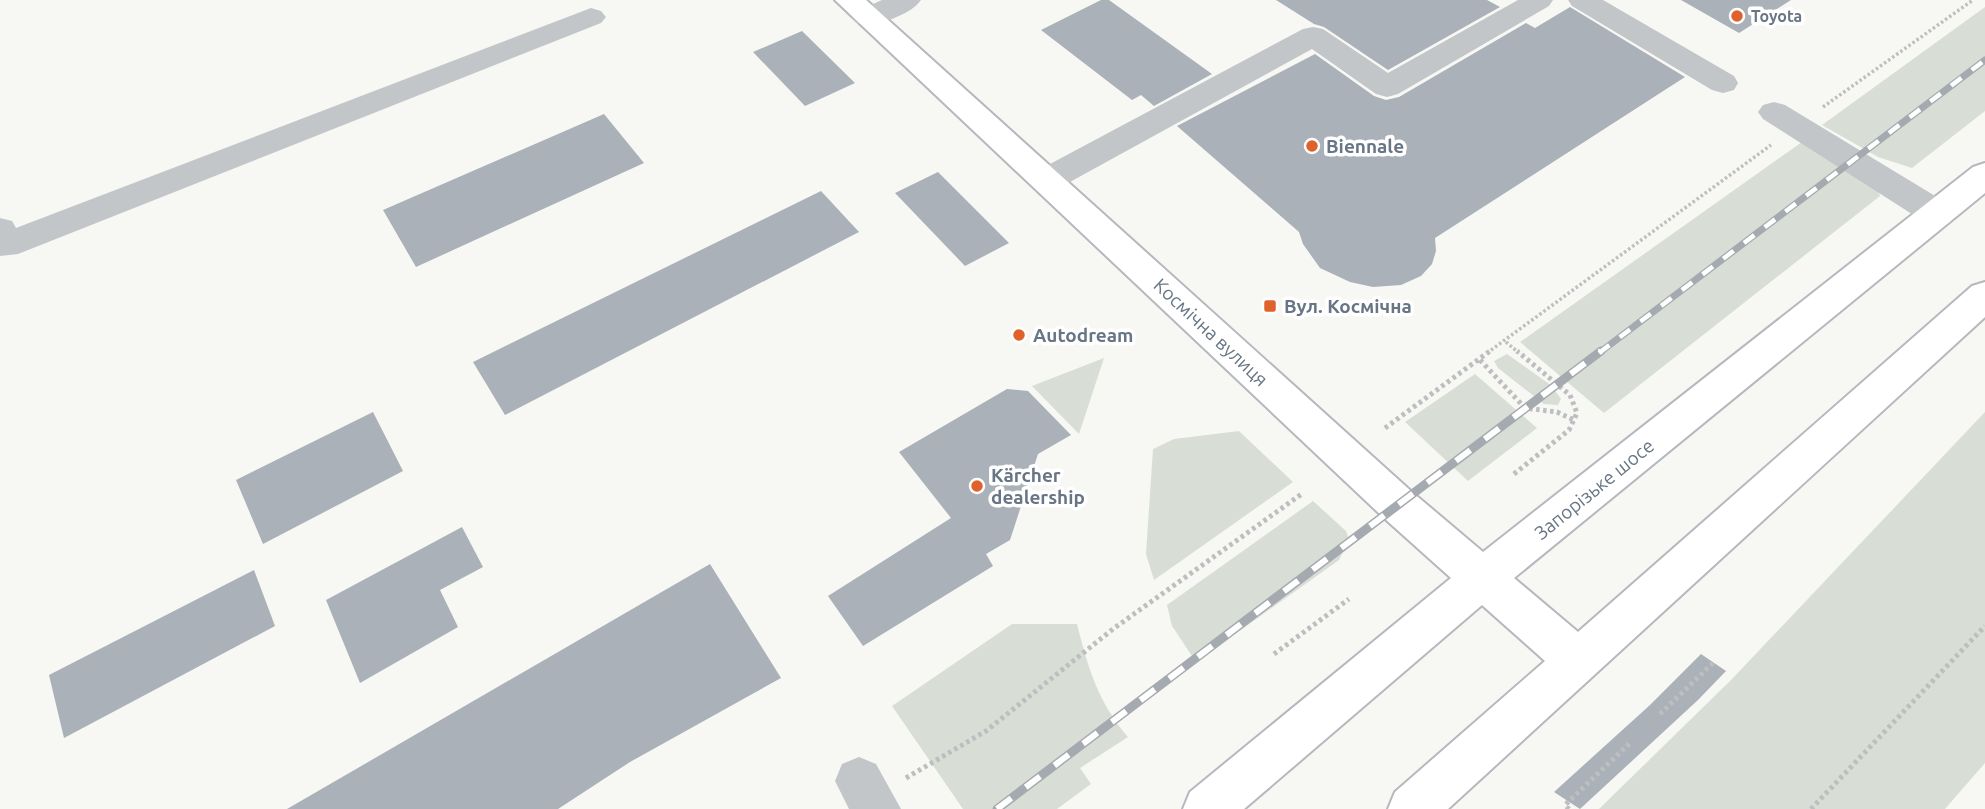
<svg xmlns="http://www.w3.org/2000/svg" width="1985" height="809" font-family="Ubuntu,sans-serif">
<style>
.green{fill:#d8ded5}
.building{fill:#abb1b8}
.lines{fill:none;stroke-linecap:round;stroke-linejoin:round}
.major-casing{stroke:#b5b9bd;stroke-width:4}
.path-far1{stroke:#bcbec0;stroke-width:3.5;stroke-dasharray:2.5 2.5;stroke-linecap:butt}
.path{stroke:#bcbec0;stroke-width:5;stroke-dasharray:3.5 3.5;stroke-linecap:butt}
.minor{fill:#c2c6c9;fill-rule:evenodd}
.major{fill:#fff;fill-rule:evenodd}
.rail-far1-casing{stroke:#a5aab0;stroke-width:7}
.rail-casing{stroke:#a5aab0;stroke-width:9}
.rail-far1{stroke:#fff;stroke-width:4.5;stroke-dasharray:13;stroke-linecap:butt}
.rail{stroke:#fff;stroke-width:6;stroke-dasharray:18;stroke-linecap:butt}
.poi-dot{fill:#df612c;stroke:#fff;stroke-width:2.5}
.labels{text-anchor:middle;dominant-baseline:central;stroke-width:7;stroke-linejoin:round;paint-order:stroke}
.far-poi-label{font-size:16px;font-weight:bold;fill:#677584;stroke:#fff;text-anchor:start}
.poi-label{font-size:19px;font-weight:bold;fill:#677584;stroke:#fff;text-anchor:start}
.street-label{font-size:19px;fill:#677584;stroke:#fff}
</style>
<rect width="100%" height="100%" fill="#f7f7f4"/>
<path class="green" d="M 1985,7 L 1985,111 L 1912,168 L 1878,157 L 1822,125 Z
M 1802,142 L 1876,184 L 1880,196 L 1604,413 L 1520,342 Z
M 1507,354 L 1552,386 L 1561,399 L 1558,405 L 1544,404 L 1498,368 L 1494,361 Z
M 1104,358 L 1079,434 L 1032,386 Z
M 1475,374 L 1537,428 L 1468,481 L 1405,422 Z
M 1985,412 L 1985,763 L 1945,809 L 1599,809 L 1732,679 Z
M 1239,431 L 1293,482 L 1154,580 L 1146,554 L 1153,449 L 1174,439 Z
M 1313,501 L 1346,531 L 1349,539 L 1339,560 L 1196,662 L 1172,626 L 1167,605 Z
M 1012,624 L 1077,624 C 1088,668 1098,702 1128,737 L 1080,768 L 1091,784 L 1057,809 L 963,809 L 892,706 Z"/>
<path class="building" d="M 1101,0 L 1109,0 L 1212,74 L 1154,106 L 1141,95 L 1132,100 L 1041,30 Z
M 1276,0 L 1487,0 L 1500,7 L 1388,70 L 1324,27 L 1314,24 Z
M 1681,0 L 1791,0 L 1739,33 Z
M 1570,7 L 1685,77 L 1435,238 L 1436,251 L 1432,264 L 1421,276 L 1401,285 L 1373,287 L 1350,282 L 1320,268 L 1303,244 L 1299,232 L 1177,126 L 1315,54 L 1374,96 L 1386,100 L 1399,97 L 1526,23 L 1535,28 Z
M 802,31 L 855,83 L 805,106 L 753,52 Z
M 604,114 L 644,163 L 416,267 L 383,210 Z
M 938,172 L 1009,243 L 965,266 L 895,193 Z
M 821,191 L 859,232 L 505,415 L 473,362 Z
M 1007,389 L 1028,391 L 1071,435 L 1038,454 L 1010,540 L 986,554 L 993,566 L 863,646 L 828,596 L 951,518 L 899,452 Z
M 373,412 L 403,471 L 263,544 L 236,480 Z
M 462,527 L 483,567 L 440,590 L 458,627 L 360,683 L 326,600 Z
M 710,564 L 781,678 L 630,762 L 558,809 L 287,809 Z
M 254,570 L 275,626 L 64,738 L 49,675 Z
M 1701,654 L 1726,671 L 1698,700 L 1580,809 L 1554,792 L 1650,705 Z"/>
<g class="lines">
<defs>
<path id="major" d="M 835,0 L 866,0 L 1412,492 L 1483,552 L 1973,167 L 1985,163 L 1985,193 L 1514,578 L 1578,632 L 1972,286 L 1985,282 L 1985,317 L 1448,809 L 1388,809 L 1395,792 L 1545,661 L 1482,605 L 1244,809 L 1183,809 L 1190,792 L 1451,578 L 1384,518 Z"/>
</defs>
<use href="#major" class="major-casing"/>
<path class="path-far1" d="M 1823,107 L 1973,0
M 1506,342 L 1519,353
M 1487,353 L 1771,145"/>
<path class="path" d="M 1480,360 L 1525,408 L 1557,412 L 1574,420
M 1385,428 L 1490,351
M 1514,474 L 1569,430 L 1577,413 L 1570,395 L 1517,351
M 1274,654 L 1349,599
M 1660,714 L 1713,663
M 906,778 L 986,731 L 1113,629 L 1303,493
M 1569,809 L 1565,805 L 1631,742
M 1811,809 L 1985,626"/>
<path class="minor" d="M 882,0 L 921,0 C 911,15 874,28 857,23 L 852,17 L 857,11 Z
M 1518,0 L 1553,0 L 1549,6 L 1398,94 L 1387,97 L 1376,94 L 1312,49 L 1059,188 L 1047,192 L 1035,188 L 1030,180 L 1035,172 L 1303,29 L 1313,27 L 1323,29 L 1388,73 Z
M 1568,0 L 1603,0 L 1734,76 L 1738,83 L 1734,90 L 1723,93 L 1712,90 L 1572,6 Z
M 591,8 L 601,11 L 606,17 L 601,23 L 18,254 L 0,256 L 0,218 L 12,221 L 16,228 Z
M 1774,102 L 1785,105 L 1950,205 L 1955,214 L 1950,223 L 1938,226 L 1926,223 L 1763,119 L 1758,112 L 1763,105 Z
M 859,757 L 876,764 L 901,809 L 849,809 L 835,781 L 842,764 Z"/>
<use href="#major" class="major"/>
<defs>
<path id="rail-far1" d="M 1599,353 L 1985,60"/>
<path id="rail" d="M 997,809 L 1601,351"/>
</defs>
<use href="#rail-far1" class="rail-far1-casing"/>
<use href="#rail" class="rail-casing"/>
<use href="#rail-far1" class="rail-far1"/>
<use href="#rail" class="rail"/>
</g>
<g class="poi-dot">
<circle cx="1737" cy="16" r="7"/>
<circle cx="1312" cy="146" r="7"/>
<rect x="1263" y="299" width="14" height="14" rx="3.5"/>
<circle cx="1019" cy="335" r="7"/>
<circle cx="977" cy="486" r="7"/>
</g>
<g class="labels">
<g class="far-poi-label">
<text x="1751" y="16">Toyota</text>
</g>
<g class="poi-label">
<text x="1326" y="146">Biennale</text>
<text x="1284" y="306">Вул. Космічна</text>
<text x="1033" y="335">Autodream</text>
<text x="991" y="475">Kärcher<tspan x="991" dy="22">dealership</tspan></text>
</g>
<g class="street-label">
<text transform="translate(1211 332) rotate(43)">Космічна вулиця</text>
<text transform="translate(1594 489) rotate(-39)">Запорізьке шосе</text>
</g>
</g>
</svg>
